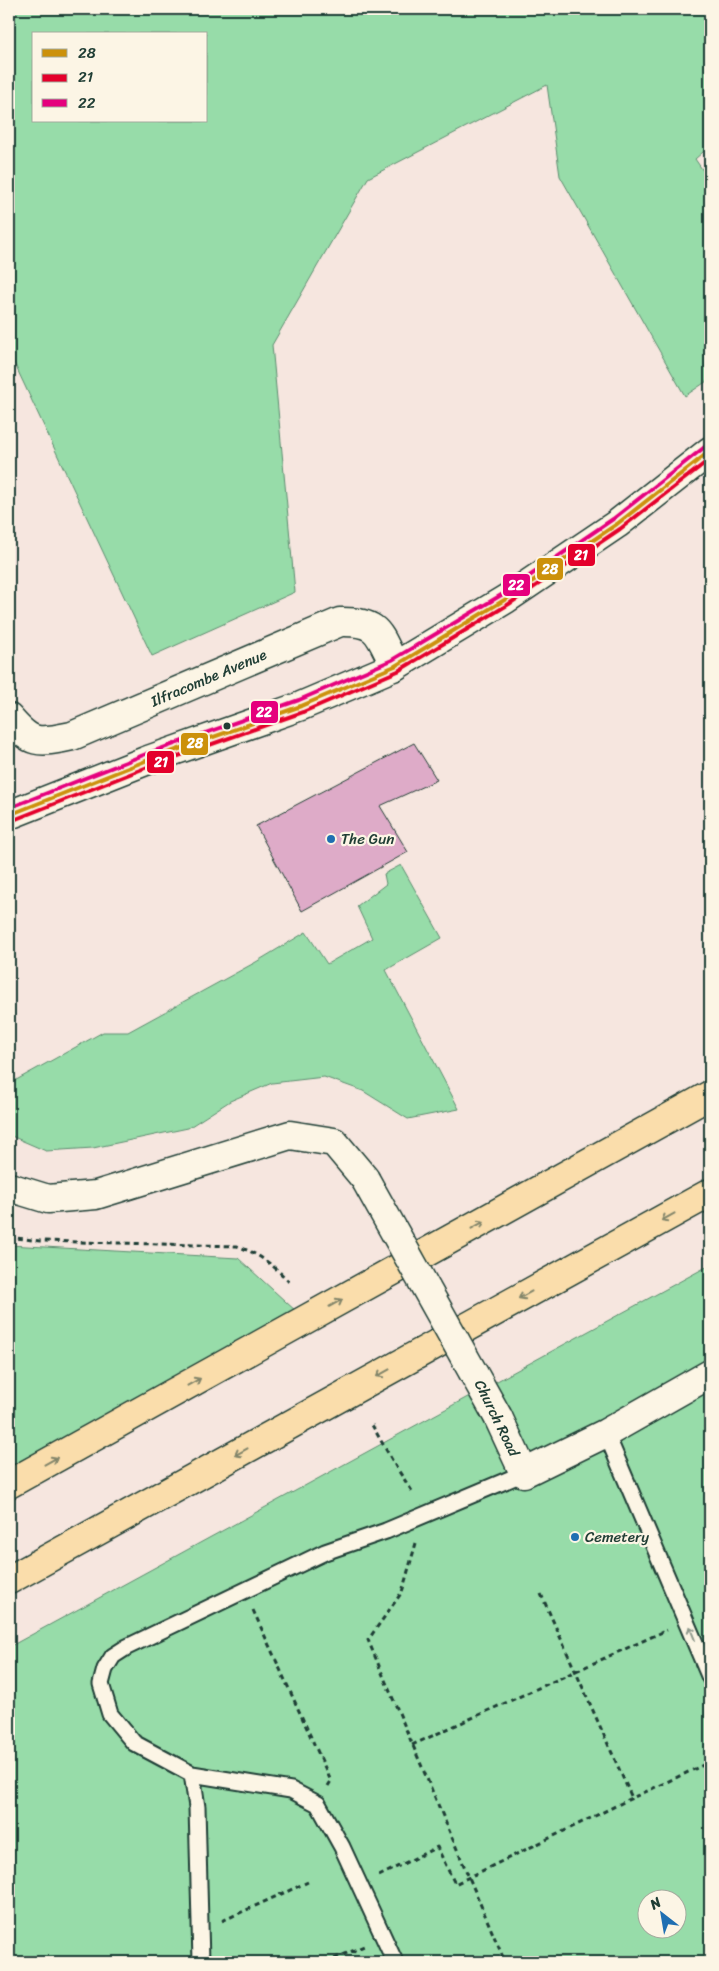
<svg xmlns="http://www.w3.org/2000/svg" width="719" height="1971" font-family="Sriracha,sans-serif">
<style>
.green{fill:#97dca9;stroke:#5b8c6e;fill-rule:evenodd}
.building{fill:#deabc8;stroke:#1f3d34}
.lines{fill:none;stroke-linecap:round;stroke-linejoin:round}
.service-casing{stroke:#1f3d34;stroke-width:19}
.minor-casing{stroke:#1f3d34;stroke-width:31}
.secondary-casing{stroke:#1f3d34;stroke-width:31}
.trunk-casing{stroke:#1f3d34;stroke-width:31}
.path{stroke:#1f3d34;stroke-width:3;stroke-dasharray:5 4;stroke-linecap:butt}
.service{stroke:#fcf5e5;stroke-width:15}
.minor{stroke:#fcf5e5;stroke-width:28}
.secondary{stroke:#fcf5e5;stroke-width:28}
.trunk{stroke:#faddab;stroke-width:28}
.minor-bridge-casing{stroke:#1f3d34;stroke-width:31;stroke-linecap:butt}
.minor-bridge{stroke:#fcf5e5;stroke-width:28}
.bus-1-casing{stroke:#fcf5e5;stroke-width:8}
.bus-2-casing{stroke:#fcf5e5;stroke-width:8}
.bus-3-casing{stroke:#fcf5e5;stroke-width:8}
.bus-1{stroke:#cc910a;stroke-width:4}
.bus-2{stroke:#e4002b;stroke-width:4}
.bus-3{stroke:#e5007d;stroke-width:4}
.oneway{stroke:#82856a}
.oneway2{stroke:#8e998c}
.bus-dot{fill:#1f3d34;stroke:#fcf5e5;stroke-width:2}
.poi-dot{fill:#1f6fb2;stroke:#fcf5e5;stroke-width:2}
.labels{text-anchor:middle;dominant-baseline:central;stroke-width:4.5;stroke-linejoin:round;paint-order:stroke}
.street-label{font-size:15px;fill:#1f3d34;stroke:#fcf5e5}
.poi-label{font-size:15px;fill:#1f3d34;stroke:#fcf5e5;text-anchor:start}
.line-badge{stroke:#fcf5e5;stroke-width:2}
.badge-label{font-size:14px;text-anchor:middle;font-weight:bold;fill:#fff}
</style>
<rect width="100%" height="100%" fill="#f6e6df"/>
<filter id="ink" filterUnits="userSpaceOnUse"><feTurbulence type="fractalNoise" baseFrequency=".02" numOctaves="2"/><feDisplacementMap in="SourceGraphic" scale="10" xChannelSelector="R" yChannelSelector="G"/><feConvolveMatrix kernelMatrix="1 2 1 2 8 2 1 2 1" color-interpolation-filters="sRGB"/></filter>
<g filter="url(#ink)">
<path class="green" d="M 9,9 L 710,9 L 710,146 L 695,159 L 710,181 L 710,379 L 685,396 L 560,176 L 547,85 L 368,178 L 272,345 L 295,592 L 152,656 L 9,352 ZM 34,34 L 206,34 L 206,121 L 34,121 Z
M 401,865 L 442,938 L 386,970 L 459,1109 L 408,1119 L 363,1091 L 324,1077 L 272,1083 L 230,1101 L 188,1128 L 93,1148 L 46,1151 L 9,1135 L 9,1084 L 103,1032 L 128,1032 L 256,962 L 306,932 L 327,964 L 372,938 L 357,906 L 386,884 L 384,874 Z
M 9,1245 L 238,1258 L 297,1312 L 9,1470 Z
M 710,1265 L 710,1962 L 9,1962 L 9,1647 ZM 646,1898 L 676,1898 L 676,1928 L 646,1928 Z"/>
<path class="building" d="M 414,743 L 437,780 L 380,806 L 408,852 L 302,911 L 256,826 Z"/>
<g class="lines">
<defs>
<path id="service" d="M 606,1433 L 710,1678
M 192,1774 L 197,1807 L 201,1962
M 395,1962 L 342,1847 L 318,1804 L 291,1790 L 192,1774 L 134,1743 L 110,1714 L 101,1684 L 105,1669 L 113,1656 L 127,1647 L 325,1552 L 386,1531 L 524,1473"/>
<g id="minor">
<path id="s1" d="M 9,718 C 32,745 38,743 72,736 L 340,622 C 380,621 378,634 395,666"/>
<path d="M 9,1187 L 48,1199 L 96,1195 L 290,1135 L 334,1142 L 365,1179"/>
<path d="M 498,1417 L 524,1473 L 606,1433 L 710,1374"/>
</g>
<path id="secondary" d="M 9,815 L 148,760 L 301,706 L 395,666 L 506,599 L 617,524 L 710,451"/>
<path id="trunk" d="M 9,1484 L 710,1095
M 9,1580 L 710,1193"/>
</defs>
<use href="#service" class="service-casing"/>
<use href="#minor" class="minor-casing"/>
<use href="#secondary" class="secondary-casing"/>
<use href="#trunk" class="trunk-casing"/>
<path class="path" d="M 9,766 L 17,764
M 9,1237 L 40,1241 L 237,1246 C 259,1254 274,1265 289,1282
M 372,1425 L 396,1467 L 414,1494
M 705,1426 L 710,1438
M 416,1543 L 402,1592 L 368,1640 L 505,1962
M 541,1594 L 632,1798
M 253,1610 L 331,1781 L 328,1786
M 412,1745 L 667,1630
M 379,1876 L 437,1847 L 455,1884 L 632,1798 L 710,1762
M 222,1921 L 308,1882
M 326,1962 L 364,1946
M 353,1962 L 354,1950"/>
<use href="#service" class="service"/>
<use href="#minor" class="minor"/>
<use href="#secondary" class="secondary"/>
<use href="#trunk" class="trunk"/>
<defs>
<path id="minor-bridge" d="M 365,1179 L 498,1417"/>
</defs>
<use href="#minor-bridge" class="minor-bridge-casing"/>
<use href="#minor-bridge" class="minor-bridge"/>
<defs>
<path id="bus-1" d="M 9,815 L 148,760 L 301,706 L 395,666 L 506,599 L 617,524 L 710,451"/>
<path id="bus-2" d="M 11,821 L 150,766 L 303,712 L 398,671 L 509,604 L 620,529 L 710,459"/>
<path id="bus-3" d="M 9,808 L 146,754 L 299,700 L 392,660 L 503,594 L 613,519 L 706,446"/>
</defs>
<use href="#bus-1" class="bus-1-casing"/>
<use href="#bus-2" class="bus-2-casing"/>
<use href="#bus-3" class="bus-3-casing"/>
<use href="#bus-1" class="bus-1"/>
<use href="#bus-2" class="bus-2"/>
<use href="#bus-3" class="bus-3"/>
</g>
<defs><path id="oneway-shaft" d="M-6 0H5M1.5-3L5.5 0L1.5 3" fill="none" stroke-width="1.6" stroke-linecap="round" stroke-linejoin="round" transform="scale(1.25)"/></defs>
<g class="oneway">
<use href="#oneway-shaft" transform="translate(668 1217) rotate(151)"/>
<use href="#oneway-shaft" transform="translate(478 1225) rotate(-29)"/>
<use href="#oneway-shaft" transform="translate(525 1295) rotate(151)"/>
<use href="#oneway-shaft" transform="translate(336 1303) rotate(-29)"/>
<use href="#oneway-shaft" transform="translate(383 1373) rotate(151)"/>
<use href="#oneway-shaft" transform="translate(194 1382) rotate(-29)"/>
<use href="#oneway-shaft" transform="translate(241 1452) rotate(151)"/>
<use href="#oneway-shaft" transform="translate(51 1461) rotate(-29)"/>
</g>
<use class="oneway2" href="#oneway-shaft" transform="translate(692 1633) rotate(-112)"/>
</g>
<circle class="bus-dot" cx="227" cy="726" r="4.5"/>
<g class="poi-dot">
<circle cx="331" cy="839" r="5"/>
<circle cx="575" cy="1537" r="5"/>
</g>
<g class="labels">
<g class="street-label">
<text stroke="none"><textPath href="#s1" startOffset="220">Ilfracombe Avenue</textPath></text>
<text transform="translate(497 1418) rotate(64)">Church Road</text>
</g>
<g class="poi-label">
<text x="341" y="839">The Gun</text>
<text x="585" y="1537">Cemetery</text>
</g>
</g>
<g class="line-badge">
<rect x="567" y="543" width="29" height="24" rx="5" fill="#e4002b"/>
<rect x="536" y="557" width="28" height="24" rx="5" fill="#cc910a"/>
<rect x="502" y="573" width="29" height="24" rx="5" fill="#e5007d"/>
<rect x="250" y="700" width="29" height="24" rx="5" fill="#e5007d"/>
<rect x="180" y="732" width="29" height="24" rx="5" fill="#cc910a"/>
<rect x="146" y="750" width="29" height="24" rx="5" fill="#e4002b"/>
</g>
<g class="badge-label">
<text x="581" y="560">21</text>
<text x="550" y="574">28</text>
<text x="516" y="590">22</text>
<text x="264" y="717">22</text>
<text x="195" y="748">28</text>
<text x="161" y="767">21</text>
</g>
<rect width="719" height="1971" fill="none" stroke="#fcf5e5" stroke-width="30"/>
<rect x="15" y="15" width="689" height="1941" fill="none" stroke="#1f3d34" stroke-width="2" filter="url(#ink)"/>
<rect x="32" y="32" width="175" height="90" fill="#fcf5e5" stroke="#a4ab9e"/>
<rect x="42" y="49" width="25" height="8" fill="#cc910a" stroke="#a4ab9e"/>
<text x="78" y="58" font-size="15" fill="#1f3d34">28</text>
<rect x="42" y="74" width="25" height="8" fill="#e4002b" stroke="#a4ab9e"/>
<text x="78" y="82" font-size="15" fill="#1f3d34">21</text>
<rect x="42" y="99" width="25" height="8" fill="#e5007d" stroke="#a4ab9e"/>
<text x="78" y="108" font-size="15" fill="#1f3d34">22</text>
<g transform="translate(662 1914) rotate(329)"><circle r="24" fill="#fcf5e5" stroke="#a4ab9e"/>
<path d="M0-4L9 19L0 12L-9 19Z" fill="#1f6fb2"/>
<text y="-8" font-size="14" font-weight="bold" text-anchor="middle" fill="#1f3d34">N</text>
</g>
</svg>
